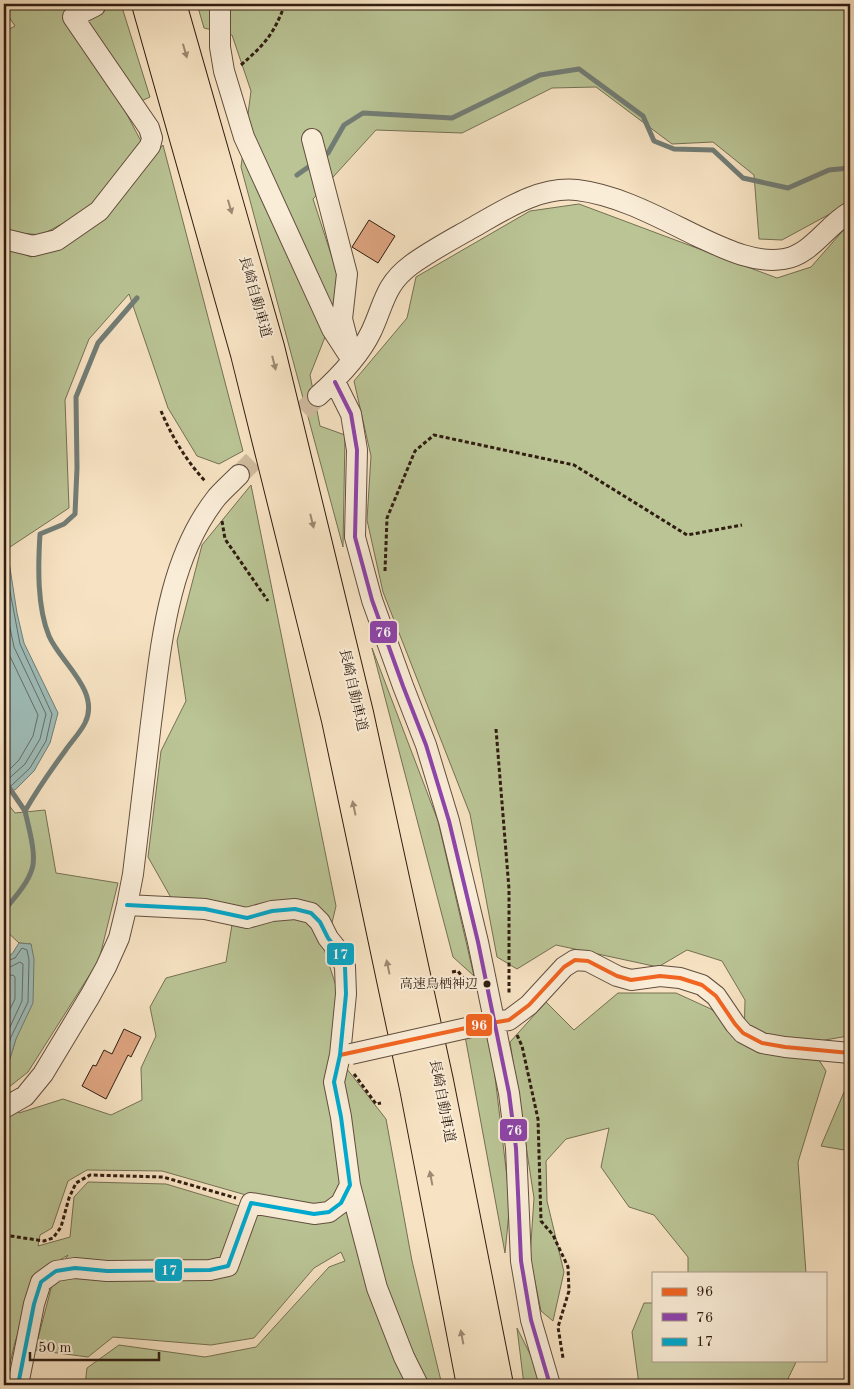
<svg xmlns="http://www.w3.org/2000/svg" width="854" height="1389" font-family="'Old Standard TT','Noto Serif JP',serif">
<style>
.green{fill:#bac495;stroke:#757053;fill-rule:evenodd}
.water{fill:#9ebdb9;stroke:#727d76}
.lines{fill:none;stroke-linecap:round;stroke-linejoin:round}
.shore{stroke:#676d65;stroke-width:1}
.stream{stroke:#727d76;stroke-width:5}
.building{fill:#dda480;stroke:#301d11}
.minor-tunnel{stroke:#cfbb9f;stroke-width:20;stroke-dasharray:20 10;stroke-linecap:butt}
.minor-casing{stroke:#624e3e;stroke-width:22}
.motorway-casing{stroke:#301d11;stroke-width:30}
.path{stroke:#301d11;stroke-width:3;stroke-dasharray:4 2.5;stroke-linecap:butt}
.minor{stroke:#faedd8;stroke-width:20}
.motorway{stroke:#f7e3c3;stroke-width:28}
.minor-bridge-casing{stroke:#624e3e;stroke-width:22;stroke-linecap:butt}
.minor-bridge{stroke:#faedd8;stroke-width:20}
.bus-1-casing{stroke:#faedd8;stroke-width:8}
.bus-2-casing{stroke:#faedd8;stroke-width:8}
.bus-3-casing{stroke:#faedd8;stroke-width:8}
.bus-1{stroke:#f26522;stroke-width:4}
.bus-2{stroke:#8e44ad;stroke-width:4}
.bus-3{stroke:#00a9ce;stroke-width:4}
.oneway{fill:#9d8a73}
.bus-dot{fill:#301d11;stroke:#faedd8;stroke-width:2}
.labels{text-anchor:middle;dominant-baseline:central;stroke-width:4;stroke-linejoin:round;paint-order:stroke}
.bus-label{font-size:13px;fill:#301d11;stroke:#faedd8;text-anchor:end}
.street-label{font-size:14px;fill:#301d11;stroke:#faedd8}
.line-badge{stroke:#faedd8;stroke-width:2}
.badge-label{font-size:14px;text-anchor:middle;font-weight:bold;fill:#fff}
</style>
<rect width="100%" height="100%" fill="#f7e3c3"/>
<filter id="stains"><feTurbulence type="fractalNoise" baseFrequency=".004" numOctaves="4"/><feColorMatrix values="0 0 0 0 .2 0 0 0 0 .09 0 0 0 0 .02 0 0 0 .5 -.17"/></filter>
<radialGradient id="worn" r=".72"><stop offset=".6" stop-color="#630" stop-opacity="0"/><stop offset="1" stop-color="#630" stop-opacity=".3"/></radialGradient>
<path class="green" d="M 4,4 L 121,4 L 150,97 L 124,109 L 142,143 L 88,210 L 41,235 L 9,232 L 4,228 L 4,32 L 15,26 L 4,10 Z
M 197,4 L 850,4 L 850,203 L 782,240 L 759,239 L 754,175 L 713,142 L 672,144 L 596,87 L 552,88 L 462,133 L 376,130 L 313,199 L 339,279 L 325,337 L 310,375 L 320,426 L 345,435 L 343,547 L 241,167 L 251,91 L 232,35 L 204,28 Z
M 163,145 L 243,451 L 219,464 L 197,456 L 168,408 L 129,294 L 89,339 L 65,400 L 69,508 L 7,549 L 4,542 L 4,246 L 31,257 L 96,225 Z
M 579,204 L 777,278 L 811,267 L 847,226 L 850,225 L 850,1033 L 848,1036 L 808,1043 L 826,1071 L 798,1162 L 806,1273 L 688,1273 L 688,1257 L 654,1215 L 629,1207 L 601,1167 L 609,1128 L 566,1139 L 546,1161 L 547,1201 L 564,1272 L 553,1321 L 541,1311 L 530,1257 L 534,1198 L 510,1042 L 546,1002 L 574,1030 L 618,993 L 676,993 L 711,1009 L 744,1041 L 745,1000 L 722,961 L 687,950 L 658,967 L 556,945 L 517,969 L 497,957 L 470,814 L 383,592 L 367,520 L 371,456 L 354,381 L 407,318 L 416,277 L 530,211 Z
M 251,485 L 336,906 L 325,952 L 337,989 L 336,1055 L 386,1119 L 412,1261 L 442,1385 L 85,1385 L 87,1368 L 119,1345 L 205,1357 L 256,1347 L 329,1267 L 345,1261 L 341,1252 L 314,1268 L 254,1338 L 211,1345 L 113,1337 L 88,1357 L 35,1350 L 53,1281 L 68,1255 L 38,1274 L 15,1342 L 5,1385 L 4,1385 L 4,1098 L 19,1113 L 63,1099 L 111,1115 L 142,1100 L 141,1068 L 156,1036 L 150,1007 L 166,978 L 226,962 L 235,906 L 174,903 L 148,857 L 161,751 L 186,701 L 177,641 L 202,545 ZM 87,1170 L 162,1171 L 246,1195 L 256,1211 L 166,1184 L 88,1182 L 74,1197 L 70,1237 L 38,1246 L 40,1235 L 52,1228 L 68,1181 Z
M 372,648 L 438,821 L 474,976 L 453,957 Z
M 4,799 L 15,813 L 45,810 L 56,873 L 118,883 L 99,960 L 28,1072 L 4,1091 L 4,1067 C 18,1057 28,966 31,944 L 19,943 L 4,929 Z
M 490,1035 L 510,1202 L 505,1253 L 465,1036 Z
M 850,1078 L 850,1151 L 821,1146 Z
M 644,1303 L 653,1303 L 653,1360 L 797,1360 L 785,1385 L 639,1385 L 632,1332 Z
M 517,1328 L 540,1374 L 542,1385 L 524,1385 Z"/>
<path class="water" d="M 4,542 L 7,549 L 17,613 L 24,643 L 58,713 L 50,743 L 34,771 L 16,789 L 4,796 Z
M 19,943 L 31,944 L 34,959 L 33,1003 L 16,1039 L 8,1065 L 4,1067 L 4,958 L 12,954 Z"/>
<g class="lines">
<path class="shore" d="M 4,560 L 20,644 L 52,714 L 46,741 L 30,768 L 12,785 L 4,791
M 4,599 L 14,647 L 46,714 L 40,739 L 25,764 L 4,783
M 4,637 L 7,650 L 38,715 L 33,736 L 19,760 L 4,775
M 4,962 L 15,958 L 22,948 L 27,950 L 29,960 L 28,1002 L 11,1037 L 4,1060
M 4,968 L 10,967 L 20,962 L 23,964 L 22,1001 L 4,1040
M 4,976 L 13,975 L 15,977 L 15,999 L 4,1021"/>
<path class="stream" d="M 321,158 L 328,153 L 344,125 L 363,113 L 452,118 L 540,75 L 579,69 L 643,116 L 654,141 L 674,149 L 713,150 L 743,178 L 788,188 L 829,170 L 850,168
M 297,175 L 314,163
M 8,786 L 25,811
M 4,911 C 14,898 27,885 32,869 C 37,855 28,825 25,811 C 37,790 51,770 65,751 C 71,742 80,733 85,723 C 101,691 60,662 49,636 C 37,607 38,566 40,534 L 64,524 L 75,514 L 77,468 L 76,397 L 98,343 L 137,298"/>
</g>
<path class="building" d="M 369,220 L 395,236 L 378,263 L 352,247 Z
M 124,1029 L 141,1037 L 131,1057 L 128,1055 L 106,1099 L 82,1086 L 93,1065 L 96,1066 L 104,1050 L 112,1054 Z"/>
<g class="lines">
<path class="minor-tunnel" d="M 239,475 L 318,396"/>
<defs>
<path id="minor" d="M 220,4 L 220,47 L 224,71 L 244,137 L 332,329 L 352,360
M 312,139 L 347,274 L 342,319 L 349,346
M 4,239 L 33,246 L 57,240 L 99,211 L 150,146 L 152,138 L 149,128 L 73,17 L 95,6
M 335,382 L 351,414 L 357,450 L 355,537 L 372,600 L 403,686 L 426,745 L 449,821 L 478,942 L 509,1093 L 516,1148 L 521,1261 L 531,1320 L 550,1385
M 318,396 C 338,378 359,357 371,332 C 384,305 384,285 411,265 C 430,251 451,240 472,228 C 504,210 539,186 577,190 C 619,195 660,218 697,236 C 723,248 754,264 784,259 C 811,255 827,225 850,212
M 482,1024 L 509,1020 L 529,1005 L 564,967 L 575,960 L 588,961 L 617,976 L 631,980 L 660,976 L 680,978 L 702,985 L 716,996 L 735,1024 L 743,1033 L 762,1043 L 785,1047 L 850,1053
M 4,1108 L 25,1096 L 43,1074 L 90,996 L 106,967 L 119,938 L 127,905 L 133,874 C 139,824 145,774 151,723 C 161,647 167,560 217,497 C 224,489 232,482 239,475
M 350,1185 L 377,1288 L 404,1357 L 418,1385
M 18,1385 L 34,1304 L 41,1282 L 56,1271 L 75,1268 L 107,1271 L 210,1270 L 228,1266 L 251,1203 L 314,1214 L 329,1212 L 341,1203 L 350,1185 L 341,1117 L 334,1082 L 340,1055 L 346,994 L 345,967 L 340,953 L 328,938 L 320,922 L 311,913 L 295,909 L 272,911 L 247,918 L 205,909 L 127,905"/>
<path id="motorway" d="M 146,4 L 245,354 L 336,720 L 414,1088 L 471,1385
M 172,4 L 270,347 L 359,713 L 439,1081 L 499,1385"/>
</defs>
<use href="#minor" class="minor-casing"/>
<use href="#motorway" class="motorway-casing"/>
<path class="path" d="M 241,65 C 265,44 274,34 285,4
M 161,411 C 172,437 187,462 206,482
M 222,521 L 225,539 L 268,601
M 385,571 L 387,518 L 415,451 L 434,435 L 574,465 L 687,535 L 742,525
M 496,729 L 509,889 L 509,995
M 452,972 L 458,971 L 468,985
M 517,1035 L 522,1046 L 538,1119 L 541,1221 L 553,1235 L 568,1267 L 569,1291 L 558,1327 L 563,1358
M 354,1074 L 376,1104 L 381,1103
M 4,1235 L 44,1241 L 53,1238 L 61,1227 L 69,1198 L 76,1183 L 90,1175 L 163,1177 L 236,1198"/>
<use href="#minor" class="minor"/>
<use href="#motorway" class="motorway"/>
<defs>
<path id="minor-bridge" d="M 351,1054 L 480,1025"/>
</defs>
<use href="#minor-bridge" class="minor-bridge-casing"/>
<use href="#minor-bridge" class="minor-bridge"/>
<defs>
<path id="bus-1" d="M 340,1055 L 480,1025 L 509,1020 L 529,1005 L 564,967 L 575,960 L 588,961 L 617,976 L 631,980 L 660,976 L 680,978 L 702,985 L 716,996 L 735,1024 L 743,1033 L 762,1043 L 785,1047 L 850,1053"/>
<path id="bus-2" d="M 335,382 L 351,414 L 357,450 L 355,537 L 372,600 L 403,686 L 426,745 L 449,821 L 478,942 L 509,1093 L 516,1148 L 521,1261 L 531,1320 L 550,1385"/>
<path id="bus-3" d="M 18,1385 L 34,1304 L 41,1282 L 56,1271 L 75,1268 L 107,1271 L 210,1270 L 228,1266 L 251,1203 L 314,1214 L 329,1212 L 341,1203 L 350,1185 L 341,1117 L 334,1082 L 340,1055 L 346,994 L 345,967 L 340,953 L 328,938 L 320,922 L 311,913 L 295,909 L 272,911 L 247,918 L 205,909 L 127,905"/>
</defs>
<use href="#bus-1" class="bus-1-casing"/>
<use href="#bus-2" class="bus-2-casing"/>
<use href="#bus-3" class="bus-3-casing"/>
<use href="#bus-1" class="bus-1"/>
<use href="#bus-2" class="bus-2"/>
<use href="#bus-3" class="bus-3"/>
</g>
<defs><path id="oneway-solid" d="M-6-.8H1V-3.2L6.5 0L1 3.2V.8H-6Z" transform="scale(1.25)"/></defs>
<g class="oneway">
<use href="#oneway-solid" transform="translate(185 51) rotate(74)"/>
<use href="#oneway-solid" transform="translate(230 207) rotate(74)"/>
<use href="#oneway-solid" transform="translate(274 363) rotate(76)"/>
<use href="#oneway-solid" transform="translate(312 521) rotate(76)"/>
<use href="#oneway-solid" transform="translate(354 808) rotate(-102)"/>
<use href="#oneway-solid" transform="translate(388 967) rotate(-102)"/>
<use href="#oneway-solid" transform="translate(431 1178) rotate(-101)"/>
<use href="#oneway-solid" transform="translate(462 1337) rotate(-101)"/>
</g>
<circle class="bus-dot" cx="487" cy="984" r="4.5"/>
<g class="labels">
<g class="bus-label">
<text x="478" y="984">高速鳥栖神辺</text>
</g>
<g class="street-label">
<text transform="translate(255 297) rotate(74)">長崎自動車道</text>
<text transform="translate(353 690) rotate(77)">長崎自動車道</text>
<text transform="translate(442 1101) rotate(79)">長崎自動車道</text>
</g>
</g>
<g class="line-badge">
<rect x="369" y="620" width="29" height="24" rx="5" fill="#8e44ad"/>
<rect x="326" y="942" width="29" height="24" rx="5" fill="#00a9ce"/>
<rect x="465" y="1013" width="28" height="24" rx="5" fill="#f26522"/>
<rect x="499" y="1118" width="29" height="24" rx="5" fill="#8e44ad"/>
<rect x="154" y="1258" width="29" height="24" rx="5" fill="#00a9ce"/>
</g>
<g class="badge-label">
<text x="383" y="637">76</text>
<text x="340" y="959">17</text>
<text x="479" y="1030">96</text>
<text x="514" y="1135">76</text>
<text x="169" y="1275">17</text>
</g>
<rect width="854" height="1389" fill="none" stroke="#f7e3c3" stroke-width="20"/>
<rect x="5" y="5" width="844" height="1379" fill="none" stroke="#301d11" stroke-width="2.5"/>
<rect x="10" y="10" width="834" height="1369" fill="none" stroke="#301d11"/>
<rect x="652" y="1272" width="175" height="90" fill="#faedd8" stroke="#a99a88"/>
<rect x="662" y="1288" width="25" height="8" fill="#f26522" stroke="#a99a88"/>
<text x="696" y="1296" font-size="15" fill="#301d11">96</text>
<rect x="662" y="1313" width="25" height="8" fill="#8e44ad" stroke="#a99a88"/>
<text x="696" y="1322" font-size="15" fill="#301d11">76</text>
<rect x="662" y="1338" width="25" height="8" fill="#00a9ce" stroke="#a99a88"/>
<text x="696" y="1346" font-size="15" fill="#301d11">17</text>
<path d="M30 1352v8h129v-8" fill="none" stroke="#301d11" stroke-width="2.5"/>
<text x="38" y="1352" font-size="15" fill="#301d11" stroke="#faedd8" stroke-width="4" paint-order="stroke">50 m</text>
<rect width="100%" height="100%" filter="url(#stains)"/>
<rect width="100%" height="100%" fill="url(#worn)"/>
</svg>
